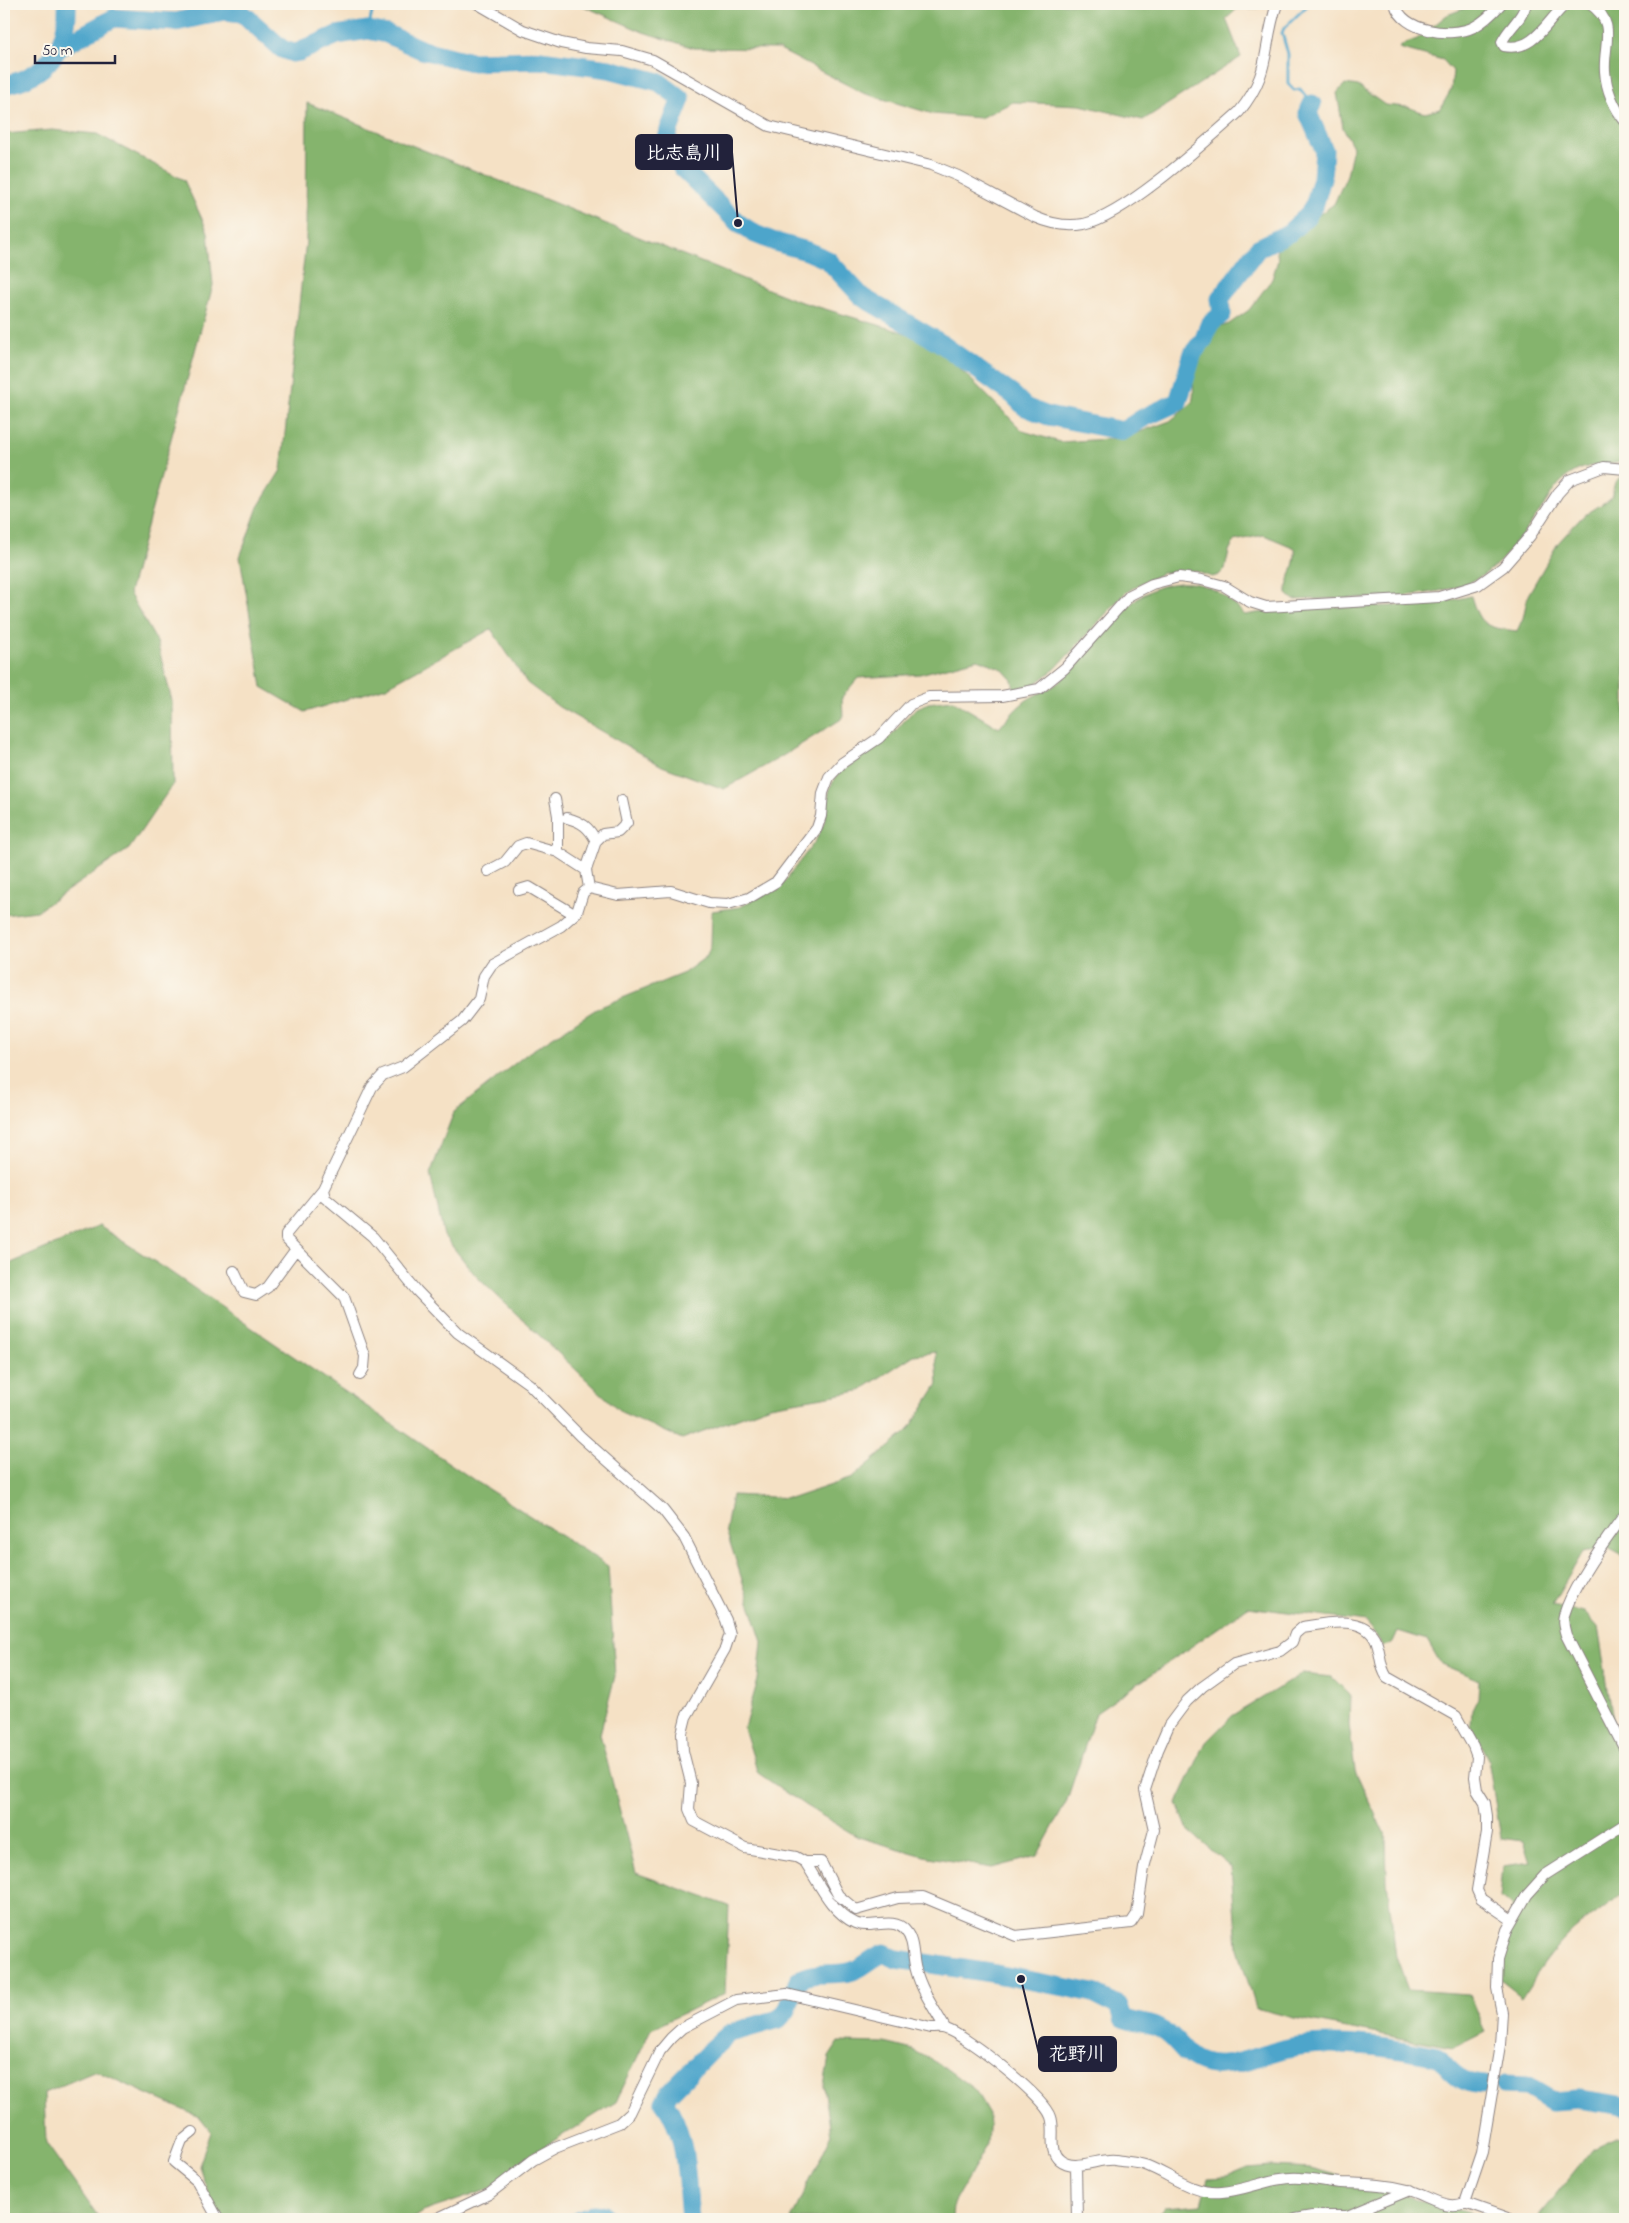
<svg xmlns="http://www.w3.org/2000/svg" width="1629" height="2223" font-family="'Indie Flower','Klee One',sans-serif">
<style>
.forest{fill:#85b46d;stroke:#546b54}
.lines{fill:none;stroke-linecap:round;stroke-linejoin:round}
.stream{stroke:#4ea5cb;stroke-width:3}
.river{stroke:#4ea5cb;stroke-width:19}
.minor-casing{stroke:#8c8280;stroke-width:12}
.minor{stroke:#fff;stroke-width:10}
.leader{fill:none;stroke:#22223b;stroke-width:2}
.callout-dot{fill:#22223b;stroke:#fbf7ec;stroke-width:2}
.callout{fill:#22223b;stroke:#22223b;stroke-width:2}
.callout-label{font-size:19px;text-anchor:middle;font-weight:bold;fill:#fff}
</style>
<rect width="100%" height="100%" fill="#fbf7ec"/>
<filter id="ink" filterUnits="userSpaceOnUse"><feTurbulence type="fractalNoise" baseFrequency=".02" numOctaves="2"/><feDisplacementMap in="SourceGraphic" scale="10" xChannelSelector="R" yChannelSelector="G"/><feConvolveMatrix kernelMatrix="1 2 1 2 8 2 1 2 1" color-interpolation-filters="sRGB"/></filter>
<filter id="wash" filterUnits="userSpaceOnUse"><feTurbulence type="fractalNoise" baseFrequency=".0096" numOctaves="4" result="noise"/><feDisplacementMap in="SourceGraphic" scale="20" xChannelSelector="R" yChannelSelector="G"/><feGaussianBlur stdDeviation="1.12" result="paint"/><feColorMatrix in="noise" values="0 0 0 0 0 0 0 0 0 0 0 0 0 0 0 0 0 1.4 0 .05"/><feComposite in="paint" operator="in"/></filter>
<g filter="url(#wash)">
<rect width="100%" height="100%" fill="#f5e1c5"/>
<path class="forest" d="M 579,4 L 1261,4 L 1258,8 L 1237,9 L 1226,19 L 1241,57 L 1143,120 L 1080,105 L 1013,102 L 980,118 L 933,114 L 863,93 L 778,49 L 694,48 L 643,32 Z
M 1476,4 L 1625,4 L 1625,461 C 1607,466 1589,462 1571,474 C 1558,482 1552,493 1544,505 C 1523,534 1502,569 1468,583 C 1423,601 1344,597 1294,600 L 1287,594 C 1286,578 1297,565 1295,548 L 1264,535 L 1234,541 L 1229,551 L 1225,569 L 1219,575 L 1212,577 L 1195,571 L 1163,573 L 1143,582 L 1125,593 L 1055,669 L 1035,684 L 1014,689 L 1012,680 L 1002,669 L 978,659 L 920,674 L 858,678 L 842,697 L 843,718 L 781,757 L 724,789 L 662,766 L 559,707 L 527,683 L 491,629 L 386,687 L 305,712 L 262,687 L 240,557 L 258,507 L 281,470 L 306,241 L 307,103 L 795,300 L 932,341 L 1023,431 L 1060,442 L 1123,438 L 1170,421 L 1192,403 C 1196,387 1192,377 1184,363 L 1188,350 L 1198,334 L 1229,324 L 1249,310 L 1272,279 L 1278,260 L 1276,246 L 1278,234 L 1291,222 L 1313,219 L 1334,204 L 1347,175 L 1353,147 L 1343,128 L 1337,93 L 1345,84 L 1358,86 L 1385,105 L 1407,107 L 1425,113 L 1440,109 L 1451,90 L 1453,71 L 1443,60 L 1399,48 L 1406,43 L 1417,39 L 1447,15 Z
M 52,130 L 97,134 L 184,180 L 208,232 L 213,285 L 129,593 L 157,642 L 172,701 L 173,784 L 129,849 L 37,911 L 4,915 L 4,134 Z
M 1625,474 L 1625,1557 L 1606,1547 L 1583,1552 L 1552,1605 L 1584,1612 L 1598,1627 L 1614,1726 L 1625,1757 L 1625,1889 C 1609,1908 1592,1914 1574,1930 C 1552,1950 1538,1972 1522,1997 L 1499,1979 L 1501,1952 L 1513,1905 L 1500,1898 L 1503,1866 L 1530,1862 L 1523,1841 L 1501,1838 L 1488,1759 L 1471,1726 L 1472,1710 L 1478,1698 L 1479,1680 L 1441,1664 L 1427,1640 L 1398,1631 L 1392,1644 L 1382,1646 L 1377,1635 L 1366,1622 L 1248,1607 L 1096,1713 L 1066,1803 L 1037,1856 L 992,1868 L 924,1856 L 858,1837 L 806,1806 L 758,1773 L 744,1728 L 758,1680 L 762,1642 L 726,1530 L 732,1495 L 793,1498 L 852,1478 L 908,1431 L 938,1384 L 936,1352 L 914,1355 L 859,1391 L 770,1406 L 682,1439 L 621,1412 L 476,1276 L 444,1236 L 430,1174 L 454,1112 L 528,1053 L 598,1008 L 684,973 L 707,956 L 711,945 L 712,911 L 740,907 L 781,886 L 816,840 L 824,823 L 830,787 L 838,774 L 890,737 L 915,709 L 928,703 L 952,700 L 999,728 C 1007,720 1014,710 1023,703 C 1033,694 1049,691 1059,682 C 1099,649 1123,586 1180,583 C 1209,581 1226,596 1245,615 C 1319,601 1396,614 1471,596 C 1480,627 1485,627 1517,631 L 1523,618 L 1528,595 L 1558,543 L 1582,517 L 1611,498 L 1615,482 Z
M 99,1226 L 166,1269 L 474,1480 L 608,1566 L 615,1676 L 600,1734 L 636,1873 L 729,1906 L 725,1993 L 651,2029 L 616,2102 L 529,2156 L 491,2189 L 422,2212 L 412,2219 L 221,2219 L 213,2208 L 199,2166 L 211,2132 L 199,2117 L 96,2071 L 44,2093 L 46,2143 L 100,2219 L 4,2219 L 4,1266 Z
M 1302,1674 L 1332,1677 L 1350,1695 L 1349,1725 L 1355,1770 L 1386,1838 L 1387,1881 L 1396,1957 L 1408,1990 L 1469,1994 L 1485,2032 L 1453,2048 L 1294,2018 L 1256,2008 L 1237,1946 L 1231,1867 L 1188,1830 L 1177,1803 L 1206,1742 L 1232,1716 Z
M 839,2042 L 885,2043 L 913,2050 L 944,2067 L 975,2090 L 989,2114 L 987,2144 L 953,2204 L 952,2219 L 791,2219 L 831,2136 L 824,2086 L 829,2057 Z
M 1619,2136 L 1625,2139 L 1625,2219 L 1536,2219 L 1593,2148 Z
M 1272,2166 L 1312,2168 L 1491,2219 L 1154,2219 L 1166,2207 L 1201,2204 L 1208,2178 L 1226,2177 L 1247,2168 Z"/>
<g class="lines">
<path class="stream" d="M 1309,4 L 1284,28 L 1282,33 L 1288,54 L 1288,84 L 1294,90 L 1300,89 L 1312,104
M 368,30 L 374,4"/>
<path class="river" d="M 59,48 L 114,18 L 176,22 L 224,11 L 242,13 L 282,49 L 293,53 L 299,52 L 337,35 L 368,30 L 387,34 L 422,50 L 472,62 L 540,60 L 609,69 L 659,82 L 681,99 L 669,130 L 667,139 L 672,154 L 683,169 L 738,223 L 755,234 L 775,242 L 807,251 L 828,260 L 862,297 L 939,342 L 1013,395 L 1025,407 L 1048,416 L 1123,431 L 1143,418 L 1178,402 L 1193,353 L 1204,339 L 1209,325 L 1222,314 L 1220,299 L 1258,248 L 1289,233 L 1308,215 L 1315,203 L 1322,178 L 1324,150 L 1308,113 L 1312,104
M 4,85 C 46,77 69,47 67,4
M 1504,2085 L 1527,2086 L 1552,2101 L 1578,2099 L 1625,2106
M 580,2219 L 594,2214 L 604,2215 L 608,2219
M 690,2219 C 686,2181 688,2134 664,2102 L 669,2093 L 711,2050 L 730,2033 L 779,2019 L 787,2010 L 798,1981 C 811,1970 833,1976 849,1972 C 862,1970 870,1958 884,1953 L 897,1959 L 991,1973 L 1074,1989 L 1093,1993 L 1119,2006 L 1123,2018 C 1135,2023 1151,2023 1162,2030 C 1183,2042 1183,2062 1214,2065 C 1240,2067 1272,2049 1299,2046 C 1344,2040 1394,2048 1438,2057 C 1452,2074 1462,2084 1485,2085"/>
</g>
</g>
<g filter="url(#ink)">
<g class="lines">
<defs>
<path id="minor" d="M 478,4 L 523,30 L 561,43 L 586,48 L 622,51 L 653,60 L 769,126 L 931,165 L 958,176 L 1035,217 C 1051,224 1067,227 1084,224 C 1126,215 1205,142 1239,112 C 1272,72 1262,48 1277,4
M 1395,4 C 1403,32 1451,38 1474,27 C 1485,21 1493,13 1501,4
M 1526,4 C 1522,20 1508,28 1502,42 L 1504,46 C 1535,52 1547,20 1566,4
M 1590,4 C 1618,23 1603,45 1605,71 C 1606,89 1614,108 1625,121
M 555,799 L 558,816 L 558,852 L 586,870 L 589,888
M 567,818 C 582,822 589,827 596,841 L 586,870
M 596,841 L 603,834 L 618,832 L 627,823 L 622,800
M 488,871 L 505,862 L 518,846 L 526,843 L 558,852
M 519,890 L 529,887 L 574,914
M 323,1189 L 325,1197 L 373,1237 L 417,1291 L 458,1333 L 529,1384 L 580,1436 L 663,1510 L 684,1537 L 726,1620 L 730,1634 L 725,1649 L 686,1717 L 682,1733 L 683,1751 L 691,1783 L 689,1809 L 694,1821 L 745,1848 L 796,1857 L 805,1862 L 821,1862 L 838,1895 L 856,1910 L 898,1898 L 923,1897 L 1016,1936 L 1131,1923 L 1137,1914 L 1144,1868 L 1154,1830 L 1145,1790 L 1158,1750 L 1169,1725 L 1187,1701 L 1202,1687 L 1234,1664 L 1280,1651 L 1292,1642 L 1295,1634 L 1303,1627 C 1328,1623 1370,1613 1378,1647 C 1381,1658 1380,1667 1387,1677 L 1456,1716 L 1473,1746 L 1477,1757 L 1475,1777 L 1477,1790 L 1485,1803 L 1487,1816 L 1487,1832 L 1477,1890 L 1481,1899 L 1512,1920
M 234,1271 L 244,1292 L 256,1295 L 268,1287 L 296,1249
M 360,1375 L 364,1368 L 365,1356 L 344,1297 L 286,1239 L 286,1234 L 323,1189 L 372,1087 L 383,1075 L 403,1067 L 462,1021 L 479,999 L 484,976 L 492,964 L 561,926 L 577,912 L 583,893 L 589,888 L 618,895 L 671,891 L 709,903 L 728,904 L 749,898 L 776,882 L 817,828 L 821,816 L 823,793 L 829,777 L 842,763 L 879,738 L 911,704 L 929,697 L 1002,696 L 1039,689 L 1065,668 L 1130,595 L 1152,584 L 1179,577 L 1202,580 L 1224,586 L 1250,602 L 1266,607 L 1439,597 L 1478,585 L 1503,567 L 1530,536 L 1558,493 L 1570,480 L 1604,467 L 1625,469
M 1625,1514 C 1607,1538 1572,1587 1564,1615 C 1562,1622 1564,1628 1566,1635 L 1625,1750
M 805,1862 C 819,1883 830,1911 855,1923 C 870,1930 893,1916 905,1930 C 915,1941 912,1957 916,1970 C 921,1990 935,2010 945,2028
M 193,2132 L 182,2141 L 174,2162 L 197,2181 L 218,2219
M 1076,2165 L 1077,2219
M 1465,2203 L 1510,2219
M 436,2219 L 489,2194 L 533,2160 L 555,2148 L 619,2123 L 630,2113 L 660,2051 L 671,2038 L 682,2028 L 736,2000 L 787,1994 L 931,2028 C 935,2028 942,2027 946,2029 C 967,2036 1045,2097 1051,2117 C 1056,2131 1047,2150 1060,2160 C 1074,2172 1099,2158 1115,2160 C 1125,2162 1139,2162 1148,2166 C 1172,2176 1195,2195 1222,2192 C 1249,2190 1273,2176 1300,2178 C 1314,2178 1327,2182 1341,2183 C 1364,2184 1385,2184 1408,2190 C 1427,2195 1445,2211 1465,2203 L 1482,2153 L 1500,2045 L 1502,2013 L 1497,1988 L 1498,1959 L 1507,1930 L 1527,1895 L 1545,1875 L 1625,1824
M 1295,2219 L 1312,2216 L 1347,2216 L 1410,2190"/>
</defs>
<use href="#minor" class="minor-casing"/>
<use href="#minor" class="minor"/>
</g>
</g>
<path class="leader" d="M738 223L732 152M1021 1979L1039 2054"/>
<g class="callout-dot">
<circle cx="738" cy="223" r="5"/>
<circle cx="1021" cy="1979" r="5"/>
</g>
<g class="callout">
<rect x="636" y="135" width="96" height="34" rx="5"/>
<rect x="1039" y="2037" width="77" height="34" rx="5"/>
</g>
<g class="callout-label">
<text x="684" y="159">比志島川</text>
<text x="1077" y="2060">花野川</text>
</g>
<rect width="1629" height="2223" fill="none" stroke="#fbf7ec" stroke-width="20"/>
<path d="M35 55v8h80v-8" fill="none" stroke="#22223b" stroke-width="2.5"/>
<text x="42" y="55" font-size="15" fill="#22223b" stroke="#fbf7ec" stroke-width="4" paint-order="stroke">50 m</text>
</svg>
